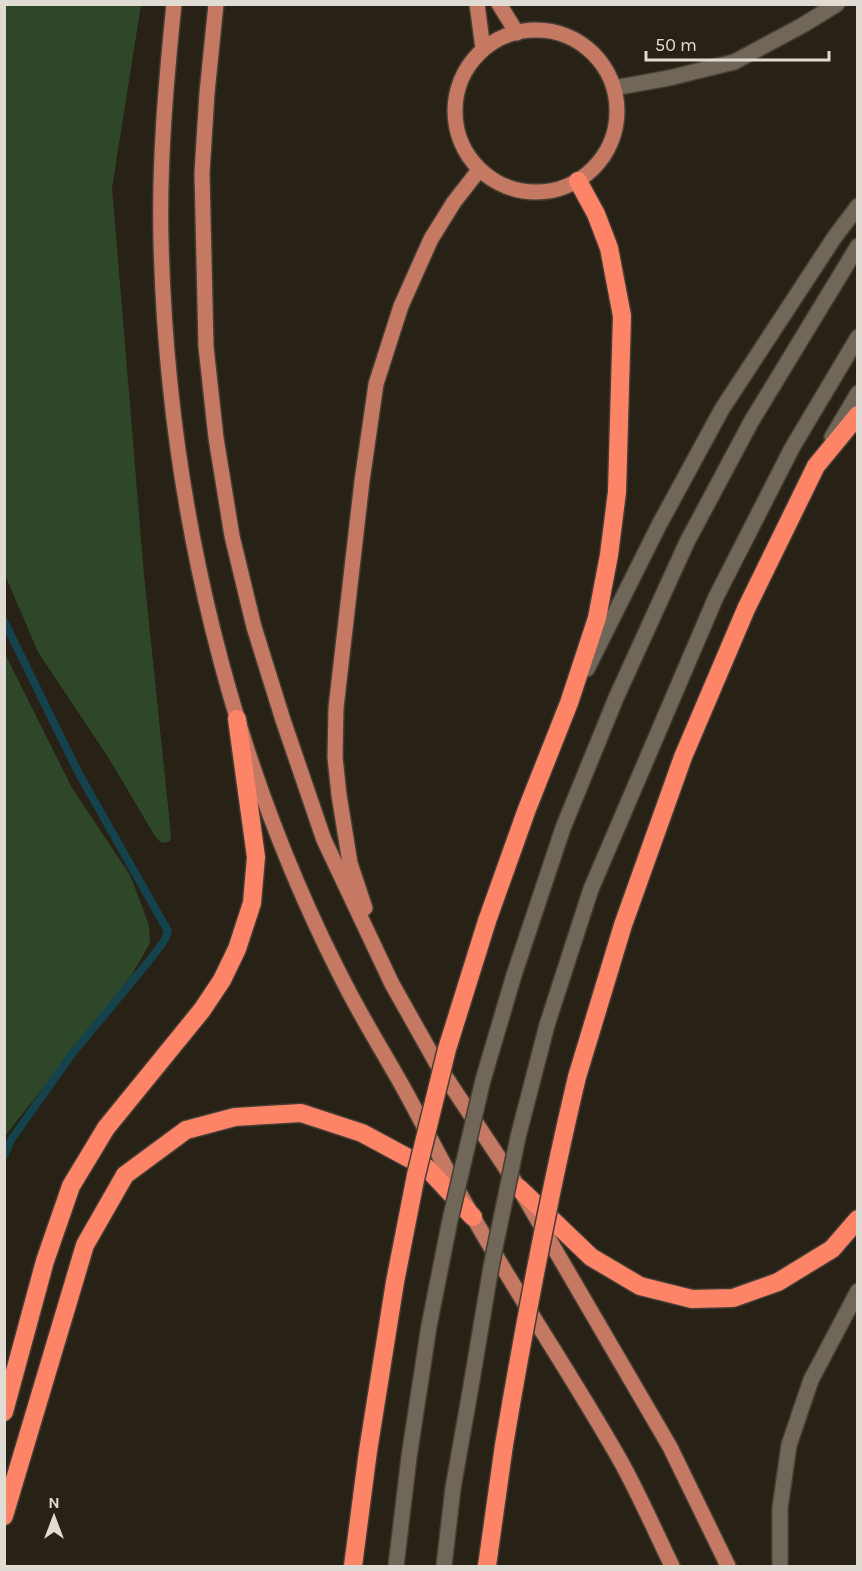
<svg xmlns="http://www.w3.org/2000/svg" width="862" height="1571" font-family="Karla,sans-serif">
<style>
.green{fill:#2e4728}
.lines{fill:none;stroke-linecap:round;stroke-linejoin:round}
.stream{stroke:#14424d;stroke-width:8}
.minor-casing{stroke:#433d34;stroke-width:18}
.major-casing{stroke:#433d34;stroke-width:18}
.highway-casing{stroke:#433d34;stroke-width:21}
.minor{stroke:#706759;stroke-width:15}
.major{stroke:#c57862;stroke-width:15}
.highway{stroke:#fe8468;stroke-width:18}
.minor-bridge-casing{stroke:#433d34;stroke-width:18;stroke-linecap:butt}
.highway-bridge-casing{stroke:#433d34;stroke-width:21;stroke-linecap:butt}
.minor-bridge{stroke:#706759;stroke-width:15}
.highway-bridge{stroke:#fe8468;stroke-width:18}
</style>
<rect width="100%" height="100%" fill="#282115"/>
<path class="green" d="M 4,5 L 141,5 L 112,188 L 144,575 L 171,835 L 170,841 C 162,845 160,842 155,836 L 108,757 L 38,652 L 5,575 Z
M 5,654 L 72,788 L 130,875 L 149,925 L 150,943 L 131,976 L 5,1136 Z"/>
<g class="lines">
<path class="stream" d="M 4,621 L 78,772 L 168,931 L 164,941 L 153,956 L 72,1054 L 11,1140 L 4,1156"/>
<defs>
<path id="minor" d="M 614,88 L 669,78 L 734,62 L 803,25 L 837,4
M 832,437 L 858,393
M 587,669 L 659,525 L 722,409 L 834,238 L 858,206
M 514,975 L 563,828 L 616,698 L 687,542 L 751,422 L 858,246
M 547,1025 L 591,889 L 716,597 L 792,448 L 858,337
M 396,1566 L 409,1457 L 429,1326
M 444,1566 L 453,1488 L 470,1392
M 780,1566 L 780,1508 L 789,1445 L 811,1380 L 858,1291"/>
<path id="major" d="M 174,4 C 166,82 159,162 161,240 C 167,499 229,764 350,994 C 367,1026 386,1057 404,1089 C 427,1131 448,1174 472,1215 C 519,1298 573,1377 620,1460 C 639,1494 655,1531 672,1566
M 216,4 L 207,93 L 202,173 L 206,347 L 216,438 L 232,536 L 254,627 L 283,720 L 324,840 L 392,984 L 437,1064 L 519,1188 L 670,1447 L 728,1566
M 477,4 L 483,49
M 499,4 L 517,33
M455 111a81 81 0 1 1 162 0a81 81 0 1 1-162 0Z
M 365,908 L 350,863 L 339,795 L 335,757 L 336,708 L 362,481 L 376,384 L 401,306 L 431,239 L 454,202 L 479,170"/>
<path id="highway" d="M 487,921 L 527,809 L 569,703 L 597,618 L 609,555 L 617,492 L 622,316 L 609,248 L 596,214 L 578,181
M 577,1077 L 623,925 L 683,757 L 746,609 L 816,466 L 858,415
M 519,1188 L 591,1257 L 640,1286 L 692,1299 L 733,1298 L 778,1282 L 832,1249 L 858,1219
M 4,1412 L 45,1261 L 71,1186 L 106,1128 L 202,1010 L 222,980 L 237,949 L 252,903 L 256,857 L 237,719
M 4,1516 L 85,1245 L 125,1175 L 186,1130 L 235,1117 L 301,1113 L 362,1133 L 427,1168 L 473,1217
M 353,1566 L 368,1451 L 395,1282
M 487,1566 L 504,1445"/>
</defs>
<use href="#minor" class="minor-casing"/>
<use href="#major" class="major-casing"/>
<use href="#highway" class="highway-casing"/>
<use href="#minor" class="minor"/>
<use href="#major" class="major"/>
<use href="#highway" class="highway"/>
<defs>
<path id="minor-bridge" d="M 429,1326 L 450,1220 L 483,1080 L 514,975
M 470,1392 L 491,1267 L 518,1137 L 547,1025"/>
<path id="highway-bridge" d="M 395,1282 L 416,1175 L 447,1049 L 487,921
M 504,1445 C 525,1321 548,1199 577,1077"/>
</defs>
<use href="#minor-bridge" class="minor-bridge-casing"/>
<use href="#highway-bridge" class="highway-bridge-casing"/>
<use href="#minor-bridge" class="minor-bridge"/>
<use href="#highway-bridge" class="highway-bridge"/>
</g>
<rect width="862" height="1571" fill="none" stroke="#e0dbd3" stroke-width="12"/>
<g transform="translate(54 1517)" stroke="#282115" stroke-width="4.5" paint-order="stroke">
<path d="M0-4.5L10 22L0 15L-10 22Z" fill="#e0dbd3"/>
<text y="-9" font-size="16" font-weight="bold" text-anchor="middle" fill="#e0dbd3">N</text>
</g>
<path d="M646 51v9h183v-9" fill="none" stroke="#e0dbd3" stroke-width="3"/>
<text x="655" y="51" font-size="18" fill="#e0dbd3" stroke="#282115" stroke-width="4.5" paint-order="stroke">50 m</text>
</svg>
